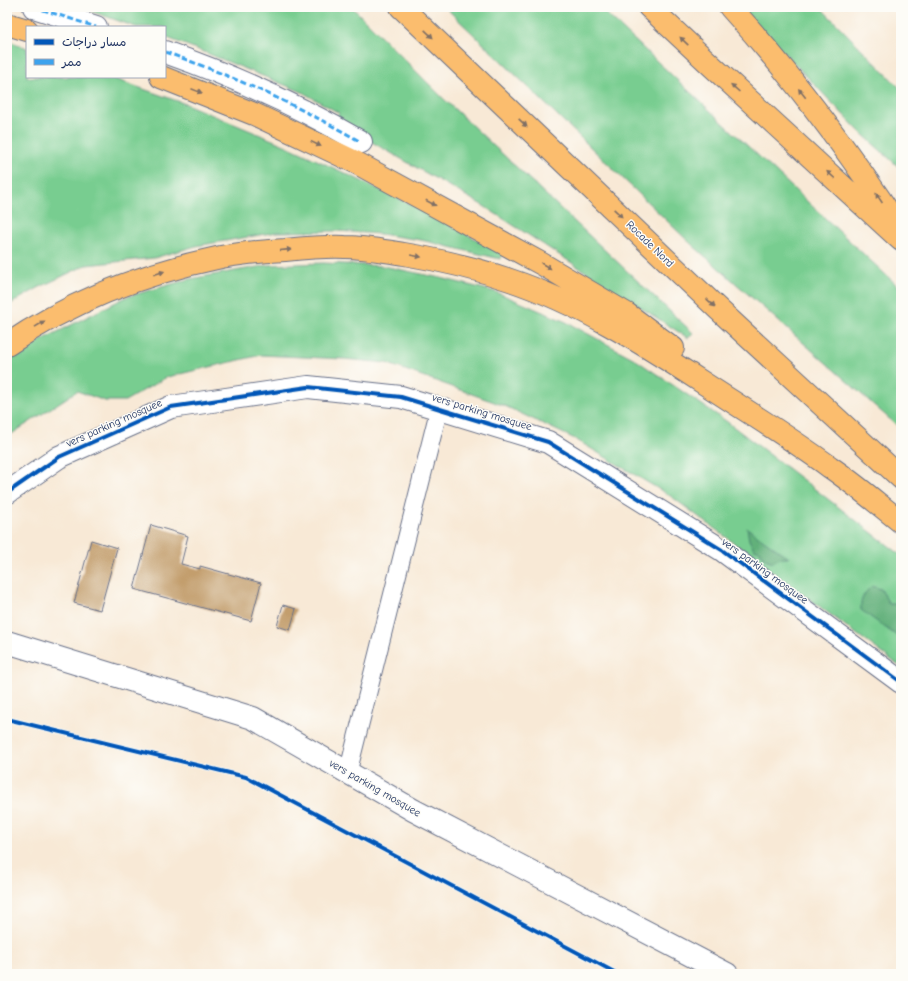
<svg xmlns="http://www.w3.org/2000/svg" width="908" height="981" font-family="'Comic Neue','Playpen Sans Arabic',sans-serif">
<style>
.green{fill:#78cd90;stroke:#4a7e77}
.forest{fill:#62b07a;stroke:#3e706c}
.building{fill:#c39e6d}
.lines{fill:none;stroke-linecap:round;stroke-linejoin:round}
.lane-casing{stroke:#687088;stroke-width:19}
.street-casing{stroke:#687088;stroke-width:24}
.highway-casing{stroke:#687088;stroke-width:24}
.lane{stroke:#fff;stroke-width:17}
.street{stroke:#fff;stroke-width:22}
.highway{stroke:#fbbd6e;stroke-width:22}
.quiet{stroke:#3da3ed;stroke-width:3;stroke-dasharray:6 3;stroke-linecap:butt}
.cycleway-casing{stroke:#fdfcf7;stroke-width:6}
.cycleway{stroke:#0057b8;stroke-width:4}
.oneway{fill:#806f65}
.labels{text-anchor:middle;dominant-baseline:central;stroke-width:3;stroke-linejoin:round;paint-order:stroke}
.street-label{font-size:11px;fill:#1b2f5e;stroke:#fdfcf7}
</style>
<rect width="100%" height="100%" fill="#fdfcf7"/>
<filter id="ink" filterUnits="userSpaceOnUse"><feTurbulence type="fractalNoise" baseFrequency=".025" numOctaves="2"/><feDisplacementMap in="SourceGraphic" scale="8" xChannelSelector="R" yChannelSelector="G"/><feConvolveMatrix kernelMatrix="1 2 1 2 8 2 1 2 1" color-interpolation-filters="sRGB"/></filter>
<filter id="wash" filterUnits="userSpaceOnUse"><feTurbulence type="fractalNoise" baseFrequency=".012" numOctaves="4" result="noise"/><feDisplacementMap in="SourceGraphic" scale="16" xChannelSelector="R" yChannelSelector="G"/><feGaussianBlur stdDeviation="0.9" result="paint"/><feColorMatrix in="noise" values="0 0 0 0 0 0 0 0 0 0 0 0 0 0 0 0 0 1.4 0 .05"/><feComposite in="paint" operator="in"/></filter>
<g filter="url(#wash)">
<rect width="100%" height="100%" fill="#f8e9d6"/>
<path class="green" d="M 79,7 L 352,7 L 445,100 L 693,333 L 688,338 L 482,205 L 363,137 L 335,118 L 339,113 L 302,92 L 199,50 L 165,37 L 165,27 L 136,27 Z
M 445,7 L 599,7 L 901,289 L 901,429 L 690,243 Z
M 740,7 L 820,7 L 901,89 L 901,169 L 860,132 Z
M 7,40 L 27,48 L 27,77 L 109,77 L 186,104 L 287,146 L 421,209 L 503,254 L 500,259 L 421,240 L 380,234 L 337,231 L 277,232 L 196,246 L 154,258 L 86,265 L 38,288 L 7,306 Z
M 323,263 L 383,266 L 441,278 L 496,292 L 566,322 L 633,358 L 726,421 L 901,555 L 901,667 L 672,497 L 575,439 L 505,406 L 386,363 L 344,359 L 261,355 L 167,377 L 125,401 L 105,401 L 77,391 L 7,437 L 7,362 L 26,348 L 126,297 L 190,279 L 269,265 Z"/>
<path class="forest" d="M 747,528 L 789,558 L 780,558 L 773,562 L 765,559 L 760,551 L 754,549 L 749,540 Z
M 872,586 L 881,589 L 889,604 L 901,604 L 901,639 L 861,610 C 860,599 864,593 872,586 Z"/>
<g id="blocks">
<path class="building" d="M 151,525 L 188,536 L 181,564 L 200,569 L 200,566 L 261,583 L 251,621 L 134,589 Z
M 91,540 L 117,548 L 100,610 L 74,603 Z
M 283,605 L 296,609 L 290,630 L 277,626 Z"/>
</g>
</g>
<g filter="url(#ink)">
<use href="#blocks" fill-opacity="0" stroke="#687088" stroke-width="1"/>
<g class="lines">
<defs>
<path id="lane" d="M 348,772 L 439,409"/>
<path id="street" d="M 34,7 L 96,27
M 165,52 C 233,76 299,106 361,142
M 7,493 L 59,457 L 171,407 L 308,387 L 401,397 L 548,442 L 722,550 L 901,682
M 7,642 L 253,718 L 413,810 L 727,974"/>
<path id="highway" d="M 401,7 L 718,309 L 901,478
M 649,7 L 713,67 L 901,240
M 730,7 C 792,75 847,149 898,226
M 7,24 L 27,30
M 161,77 L 254,114 L 355,162 L 542,264 L 627,314 L 673,348
M 7,345 C 71,301 145,273 221,257 C 242,253 264,251 285,250 C 305,248 325,246 345,247 C 365,247 384,251 404,254 C 440,260 475,268 510,280 C 579,303 642,343 702,382 C 745,410 789,437 830,467 C 855,484 878,504 901,522"/>
</defs>
<use href="#lane" class="lane-casing"/>
<use href="#street" class="street-casing"/>
<use href="#highway" class="highway-casing"/>
<use href="#lane" class="lane"/>
<use href="#street" class="street"/>
<use href="#highway" class="highway"/>
<path class="quiet" d="M 34,7 L 96,27
M 165,52 C 233,76 299,106 361,142"/>
<defs>
<path id="cycleway" d="M 7,493 L 59,457 L 171,407 L 308,387 L 401,397 L 548,442 L 722,550 L 901,682
M 7,719 L 246,777 L 618,974"/>
</defs>
<use href="#cycleway" class="cycleway-casing"/>
<use href="#cycleway" class="cycleway"/>
</g>
<defs><path id="oneway-solid" d="M-6-.8H1V-3.2L6.5 0L1 3.2V.8H-6Z"/></defs>
<g class="oneway">
<use href="#oneway-solid" transform="translate(429 34) rotate(44)"/>
<use href="#oneway-solid" transform="translate(684 41) rotate(-136)"/>
<use href="#oneway-solid" transform="translate(735 88) rotate(-138)"/>
<use href="#oneway-solid" transform="translate(197 91) rotate(22)"/>
<use href="#oneway-solid" transform="translate(802 93) rotate(-128)"/>
<use href="#oneway-solid" transform="translate(523 123) rotate(44)"/>
<use href="#oneway-solid" transform="translate(316 144) rotate(26)"/>
<use href="#oneway-solid" transform="translate(831 175) rotate(-138)"/>
<use href="#oneway-solid" transform="translate(879 198) rotate(-124)"/>
<use href="#oneway-solid" transform="translate(431 203) rotate(28)"/>
<use href="#oneway-solid" transform="translate(618 213) rotate(44)"/>
<use href="#oneway-solid" transform="translate(286 250) rotate(-5)"/>
<use href="#oneway-solid" transform="translate(416 256) rotate(10)"/>
<use href="#oneway-solid" transform="translate(546 266) rotate(30)"/>
<use href="#oneway-solid" transform="translate(159 273) rotate(-18)"/>
<use href="#oneway-solid" transform="translate(711 303) rotate(44)"/>
<use href="#oneway-solid" transform="translate(40 324) rotate(-32)"/>
</g>
</g>
<g class="labels">
<g class="street-label">
<text transform="translate(650 244) rotate(44)">Rocade Nord</text>
<text transform="translate(482 412) rotate(17)">vers parking mosquee</text>
<text transform="translate(114 423) rotate(-24)">vers parking mosquee</text>
<text transform="translate(765 571) rotate(36)">vers parking mosquee</text>
<text transform="translate(375 788) rotate(30)">vers parking mosquee</text>
</g>
</g>
<rect width="908" height="981" fill="none" stroke="#fdfcf7" stroke-width="24"/>
<rect x="26" y="26" width="140" height="52" fill="#fdfcf7" stroke="#a3aaba"/>
<rect x="34" y="39" width="20" height="6" fill="#0057b8" stroke="#a3aaba"/>
<text x="62" y="46" font-size="12" fill="#1b2f5e">مسار دراجات</text>
<rect x="34" y="59" width="20" height="6" fill="#3da3ed" stroke="#a3aaba"/>
<text x="62" y="66" font-size="12" fill="#1b2f5e">ممر</text>
</svg>
